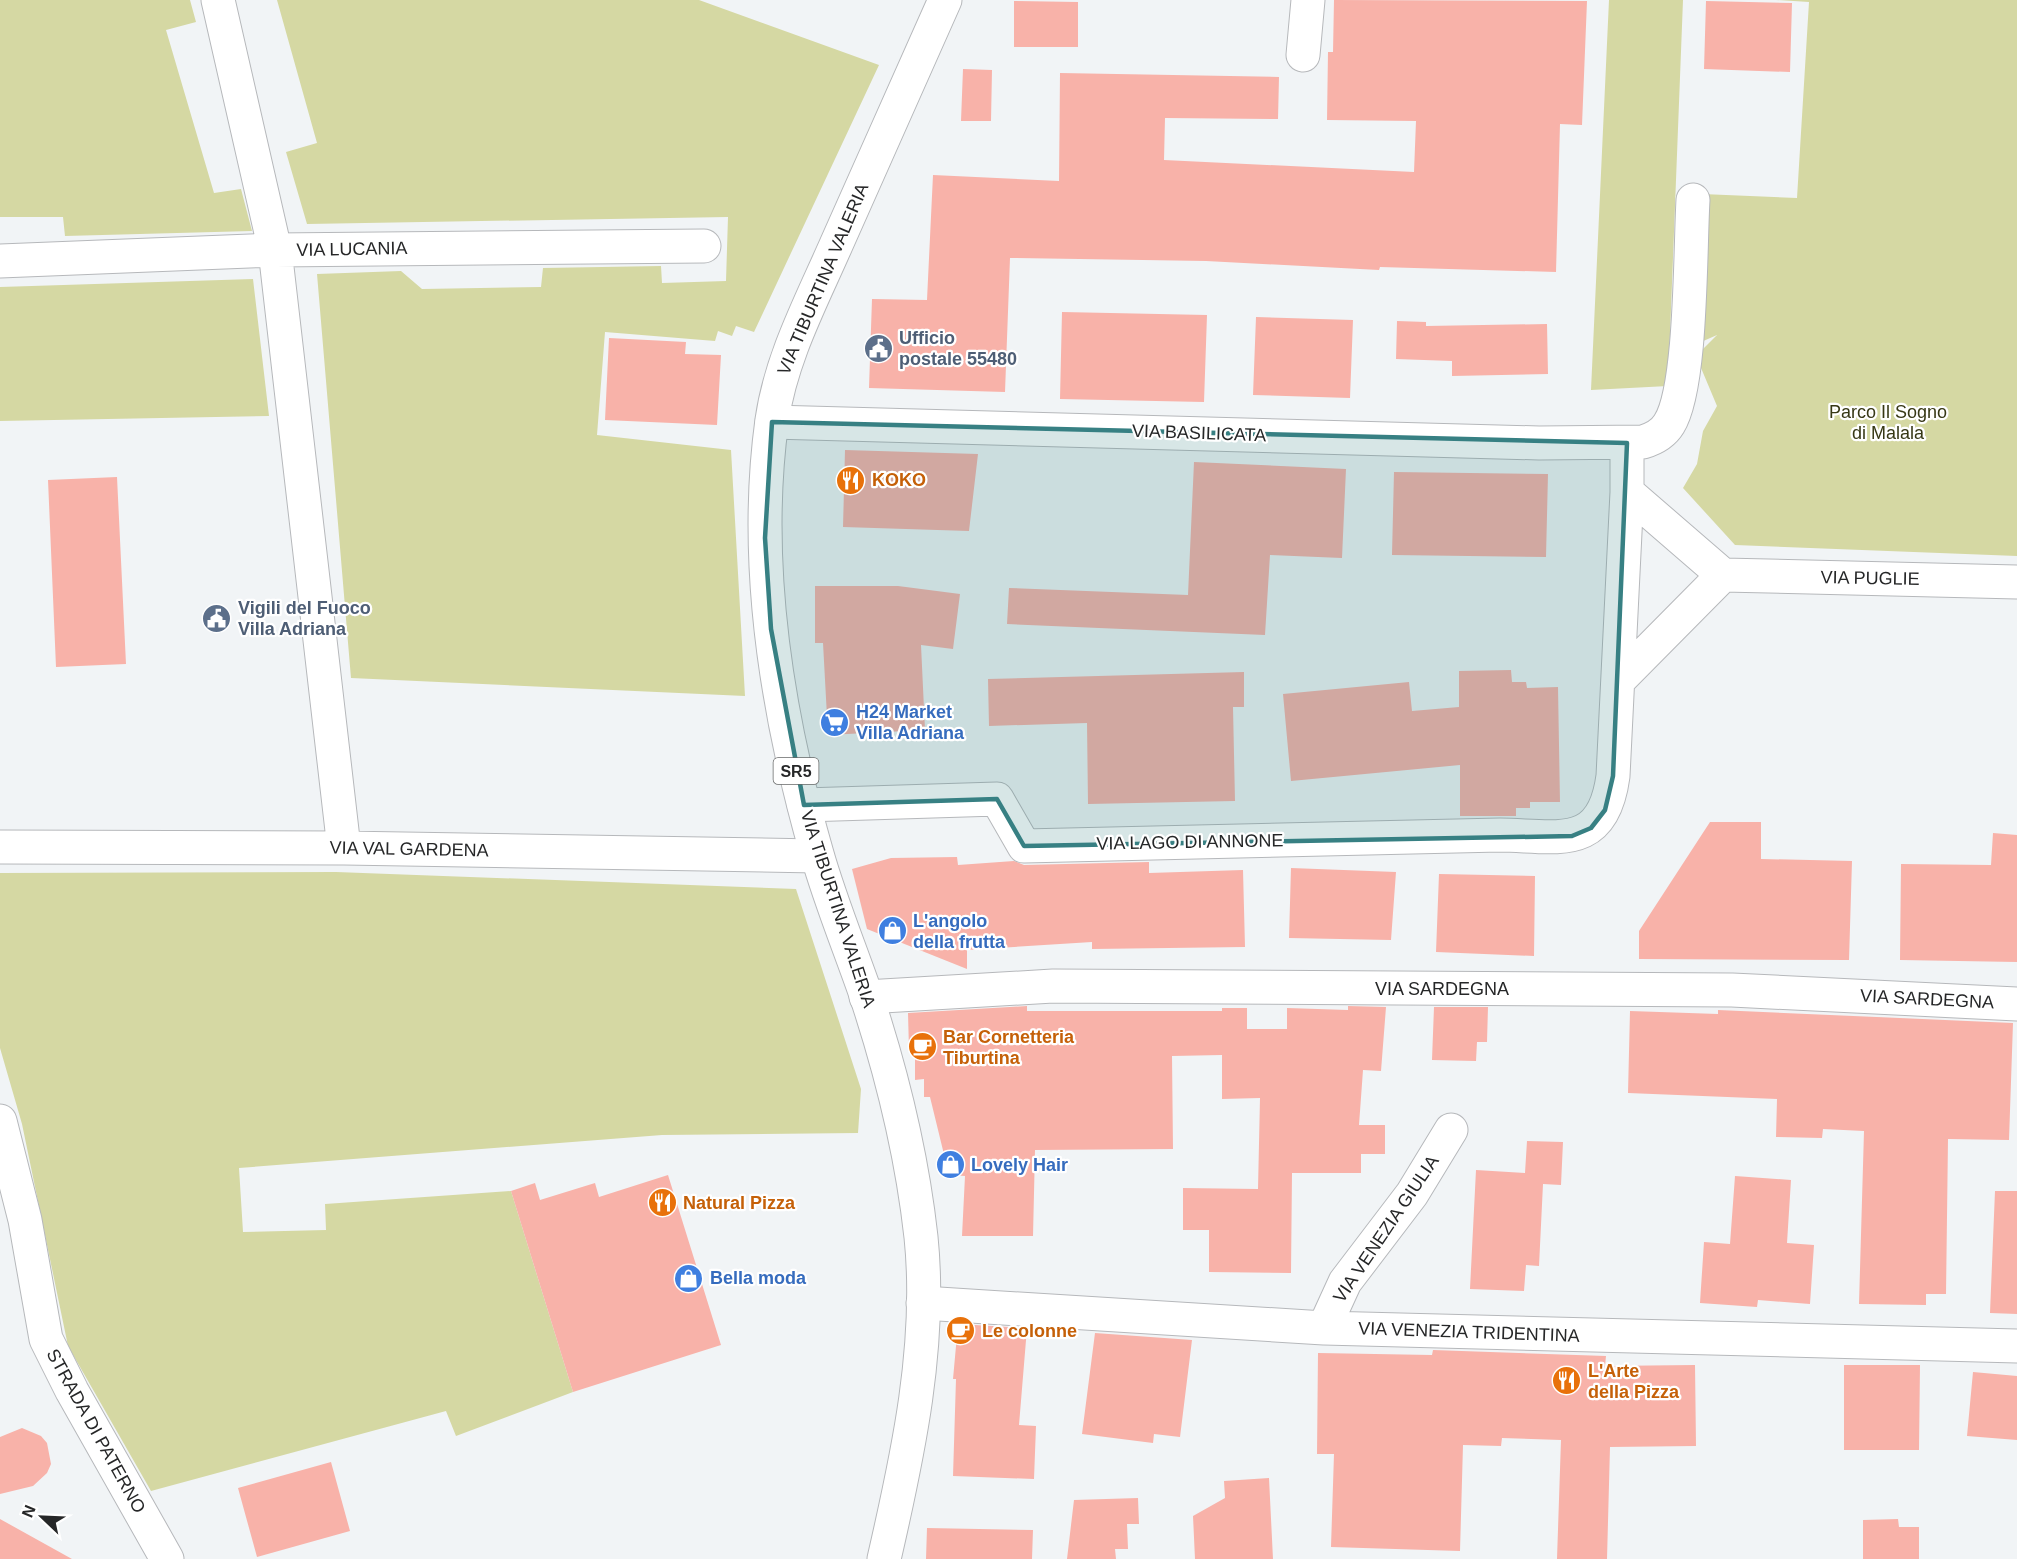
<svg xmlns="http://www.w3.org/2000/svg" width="2017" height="1559" font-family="Helvetica,sans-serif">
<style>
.green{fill:#d5d8a3}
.building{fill:#f8b2a9}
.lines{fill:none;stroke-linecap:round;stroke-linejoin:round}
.minor-casing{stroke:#b6b8bb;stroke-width:35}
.primary-casing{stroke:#b6b8bb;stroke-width:35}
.minor{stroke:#fff;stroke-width:33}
.primary{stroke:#fff;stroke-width:33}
.marked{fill:#378083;fill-opacity:0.2;stroke:#378083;stroke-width:4.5;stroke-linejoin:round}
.labels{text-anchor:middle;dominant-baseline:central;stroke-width:4.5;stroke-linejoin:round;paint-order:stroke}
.shield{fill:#fff;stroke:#676868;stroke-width:1.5}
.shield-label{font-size:16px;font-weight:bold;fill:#262728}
.street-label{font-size:18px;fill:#262728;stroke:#fff}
.service-label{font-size:18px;font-weight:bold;fill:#4e5e75;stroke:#fff;text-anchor:start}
.park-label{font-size:18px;fill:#373815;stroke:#fff}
.food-label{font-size:18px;font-weight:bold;fill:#c56008;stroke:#fff;text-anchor:start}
.shop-label{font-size:18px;font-weight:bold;fill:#366cbe;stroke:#fff;text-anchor:start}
</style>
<rect width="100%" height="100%" fill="#f1f4f6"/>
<path class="green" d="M 0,0 L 190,0 L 196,22 L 166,30 L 214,193 L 241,189 L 252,231 L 65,236 L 63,217 L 0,217 Z
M 277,0 L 699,0 L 879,65 L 754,332 L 736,326 L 732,336 L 718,331 L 715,341 L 605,332 L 597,435 L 731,450 L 745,696 L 351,678 L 317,274 L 401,271 L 422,289 L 541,287 L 543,268 L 661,266 L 662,283 L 726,281 L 728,217 L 307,224 L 286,152 L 317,143 Z
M 1609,0 L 1683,0 L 1668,386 L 1591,390 Z
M 1776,0 L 2017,0 L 2017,556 L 1735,545 L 1683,488 L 1697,464 L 1703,431 L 1717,406 L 1696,356 L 1717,335 L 1692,346 L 1702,194 L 1797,198 L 1809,2 Z
M 253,279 L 269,416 L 0,421 L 0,287 Z
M 336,872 L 796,889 L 861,1089 L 858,1133 L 662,1135 L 239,1168 L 243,1232 L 326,1230 L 325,1204 L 511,1191 L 573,1392 L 456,1436 L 446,1411 L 151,1491 L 68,1346 L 22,1124 L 0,1048 L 0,873 Z"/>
<path class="building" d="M 1334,0 L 1587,1 L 1582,125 L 1560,124 L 1556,272 L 1380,267 L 1379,270 L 1206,261 L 1010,258 L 1005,392 L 869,388 L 872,299 L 927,300 L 933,175 L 1059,181 L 1060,73 L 1279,77 L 1278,119 L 1165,118 L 1164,160 L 1414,172 L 1416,121 L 1327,120 L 1328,52 L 1333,52 Z
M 1014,1 L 1078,2 L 1078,47 L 1014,47 Z
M 1706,1 L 1792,3 L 1790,72 L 1704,69 Z
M 963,69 L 992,70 L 991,121 L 961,121 Z
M 1062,312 L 1207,315 L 1204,402 L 1060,399 Z
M 1256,317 L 1353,320 L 1350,398 L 1253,395 Z
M 1397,321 L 1426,322 L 1426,326 L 1547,324 L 1548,374 L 1452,376 L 1452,361 L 1396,359 Z
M 609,338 L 686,342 L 685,354 L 721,355 L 717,425 L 605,420 Z
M 845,450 L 978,454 L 969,531 L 843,527 Z
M 1194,462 L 1346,469 L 1342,558 L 1270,555 L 1265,635 L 1007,624 L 1009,588 L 1188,595 Z
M 1394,472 L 1548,474 L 1546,557 L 1392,555 Z
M 117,477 L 126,664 L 56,667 L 48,480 Z
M 815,586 L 898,586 L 960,594 L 953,649 L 921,645 L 925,730 L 828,735 L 823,643 L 815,643 Z
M 1511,670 L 1512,682 L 1526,682 L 1527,688 L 1558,687 L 1560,802 L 1530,802 L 1530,808 L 1516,808 L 1516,816 L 1460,816 L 1460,765 L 1291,781 L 1283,694 L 1409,682 L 1412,711 L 1459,707 L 1459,671 Z
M 1244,672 L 1244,707 L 1233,707 L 1235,801 L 1088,804 L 1087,723 L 989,726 L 988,679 Z
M 1710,822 L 1761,822 L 1761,859 L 1852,861 L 1849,960 L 1639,959 L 1639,931 Z
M 1993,833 L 2017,835 L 2017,962 L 1900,960 L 1901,864 L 1991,865 Z
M 957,857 L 958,865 L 1014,861 L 1024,865 L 1149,862 L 1149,873 L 1243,870 L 1245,947 L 1092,949 L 1092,942 L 967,950 L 967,969 L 867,929 L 852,869 L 891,858 Z
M 1291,868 L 1396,872 L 1391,940 L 1289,938 Z
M 1439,874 L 1535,876 L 1534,956 L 1436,952 Z
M 1027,1006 L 1027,1011 L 1222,1011 L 1222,1008 L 1247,1008 L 1247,1029 L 1287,1029 L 1287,1008 L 1348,1010 L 1348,1006 L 1386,1007 L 1381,1071 L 1363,1070 L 1359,1125 L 1385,1125 L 1385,1154 L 1361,1154 L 1361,1173 L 1292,1173 L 1291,1273 L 1209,1272 L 1209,1230 L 1183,1230 L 1183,1188 L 1258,1189 L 1260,1098 L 1222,1099 L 1222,1055 L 1172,1056 L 1173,1149 L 1035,1150 L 1033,1236 L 962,1236 L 965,1176 L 949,1175 L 930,1097 L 924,1097 L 924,1079 L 915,1080 L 915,1050 L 909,1050 L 908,1013 Z
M 1434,1007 L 1488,1007 L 1487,1042 L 1477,1042 L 1476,1061 L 1432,1060 Z
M 1718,1010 L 2013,1023 L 2009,1140 L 1948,1139 L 1946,1294 L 1926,1294 L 1926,1305 L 1859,1304 L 1864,1131 L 1823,1129 L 1822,1138 L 1776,1137 L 1777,1099 L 1628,1093 L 1630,1011 L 1718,1014 Z
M 1527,1141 L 1563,1142 L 1561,1185 L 1543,1184 L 1539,1266 L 1526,1265 L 1524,1291 L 1470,1289 L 1476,1170 L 1525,1173 Z
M 668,1175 L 721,1345 L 573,1392 L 511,1191 L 535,1183 L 540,1200 L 595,1183 L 599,1197 Z
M 1735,1176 L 1791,1180 L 1787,1243 L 1814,1245 L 1810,1304 L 1758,1300 L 1757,1307 L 1700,1303 L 1704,1242 L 1730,1244 Z
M 1995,1191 L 2017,1191 L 2017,1314 L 1990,1313 Z
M 958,1324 L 1027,1328 L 1019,1425 L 1036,1426 L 1034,1479 L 953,1476 L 956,1379 L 953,1379 Z
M 1095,1333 L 1192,1340 L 1180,1437 L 1154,1434 L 1153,1443 L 1082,1434 Z
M 1433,1350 L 1606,1356 L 1605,1366 L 1695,1365 L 1696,1446 L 1610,1447 L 1607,1559 L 1557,1559 L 1561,1440 L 1502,1438 L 1501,1446 L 1463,1445 L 1460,1551 L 1331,1547 L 1334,1454 L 1317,1454 L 1318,1353 L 1432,1355 Z
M 1844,1365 L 1920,1365 L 1919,1450 L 1844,1450 Z
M 1973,1372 L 2017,1376 L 2017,1440 L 1967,1436 Z
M 22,1428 L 41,1436 L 47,1443 L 51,1464 L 47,1473 L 33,1486 L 0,1494 L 0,1437 Z
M 331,1462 L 350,1531 L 257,1557 L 238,1488 Z
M 1269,1478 L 1273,1559 L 1195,1559 L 1193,1516 L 1225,1498 L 1224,1481 Z
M 1138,1498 L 1139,1524 L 1127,1524 L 1128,1549 L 1115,1549 L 1116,1559 L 1067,1559 L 1074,1500 Z
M 0,1519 L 72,1559 L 0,1559 Z
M 1898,1519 L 1899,1527 L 1919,1527 L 1919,1559 L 1863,1559 L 1863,1520 Z
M 927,1528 L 1033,1530 L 1032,1559 L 926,1559 Z"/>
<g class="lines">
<defs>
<path id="minor" d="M 218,0 L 275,250 L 344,848
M 1303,55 L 1308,0
M 0,261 L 275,250 L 704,246
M 772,422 L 1539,443 L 1643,442 C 1653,439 1663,434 1669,424 C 1692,388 1690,249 1693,200
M 1627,492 L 1723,575
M 1723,575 L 2017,582
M 1619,680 L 1723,575
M 804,805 L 997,799 L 1024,846 L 1500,835 C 1559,836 1603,851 1613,776 L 1627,492 L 1627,443
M 0,847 L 344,848 L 817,856
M 866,997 L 1053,986 L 1732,990 L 2017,1004
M 0,1121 L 25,1220 L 46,1339 L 72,1391 L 167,1559
M 923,1303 L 1324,1328 L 2017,1346
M 1324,1328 L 1345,1282 L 1412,1194 L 1451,1130"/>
<path id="primary" d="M 884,1559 C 908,1455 932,1344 921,1237 C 912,1156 891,1070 865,992 C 849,946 830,900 817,854 C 777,715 752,564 772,420 C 781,358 811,302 836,245 C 872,163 909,82 945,0"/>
</defs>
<use href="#minor" class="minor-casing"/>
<use href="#primary" class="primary-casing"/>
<use href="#minor" class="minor"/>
<use href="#primary" class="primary"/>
</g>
<path class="marked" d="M 772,422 L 1627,443 L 1613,776 L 1605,810 L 1591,828 L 1572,836 L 1024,846 L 997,799 L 804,805 L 771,629 L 765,538 Z"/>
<defs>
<symbol id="civic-disc" viewBox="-11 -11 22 22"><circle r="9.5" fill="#5c6f8a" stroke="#fff"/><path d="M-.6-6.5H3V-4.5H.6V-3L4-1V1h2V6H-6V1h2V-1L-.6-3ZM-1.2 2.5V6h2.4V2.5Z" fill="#fff"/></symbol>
<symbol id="restaurant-disc" viewBox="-11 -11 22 22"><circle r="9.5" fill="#e8710a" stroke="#fff"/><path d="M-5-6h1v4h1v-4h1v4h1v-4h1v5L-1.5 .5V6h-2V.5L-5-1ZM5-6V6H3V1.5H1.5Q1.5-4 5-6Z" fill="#fff"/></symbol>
<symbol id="supermarket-disc" viewBox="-11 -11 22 22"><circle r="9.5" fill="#3f7fe0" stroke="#fff"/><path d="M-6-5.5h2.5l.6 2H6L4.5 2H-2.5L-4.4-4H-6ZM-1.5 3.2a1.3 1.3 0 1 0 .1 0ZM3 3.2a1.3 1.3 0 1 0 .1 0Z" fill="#fff"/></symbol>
<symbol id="shop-disc" viewBox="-11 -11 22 22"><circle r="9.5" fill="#3f7fe0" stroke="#fff"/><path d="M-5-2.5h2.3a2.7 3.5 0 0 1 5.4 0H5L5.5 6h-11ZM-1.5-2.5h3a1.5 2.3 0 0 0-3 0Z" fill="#fff"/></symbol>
<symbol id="cafe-disc" viewBox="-11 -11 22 22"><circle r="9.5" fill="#e8710a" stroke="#fff"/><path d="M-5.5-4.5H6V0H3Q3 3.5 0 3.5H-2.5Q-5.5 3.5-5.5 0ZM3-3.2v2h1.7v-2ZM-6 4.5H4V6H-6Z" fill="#fff"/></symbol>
</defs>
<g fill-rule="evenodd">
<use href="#civic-disc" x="862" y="332" width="33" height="33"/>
<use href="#restaurant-disc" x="834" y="464" width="33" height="33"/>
<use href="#civic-disc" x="200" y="602" width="33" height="33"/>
<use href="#supermarket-disc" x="818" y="706" width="33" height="33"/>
<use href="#shop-disc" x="876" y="914" width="33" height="33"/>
<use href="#cafe-disc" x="906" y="1030" width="33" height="33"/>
<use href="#shop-disc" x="934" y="1148" width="33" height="33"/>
<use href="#restaurant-disc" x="646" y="1186" width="33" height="33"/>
<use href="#shop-disc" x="672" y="1262" width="33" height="33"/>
<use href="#cafe-disc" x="944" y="1314" width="33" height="33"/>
<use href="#restaurant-disc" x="1550" y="1364" width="33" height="33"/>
</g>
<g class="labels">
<rect class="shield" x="773.5" y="758" width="45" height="26" rx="4.5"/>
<g class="shield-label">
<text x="796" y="771">SR5</text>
</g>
<g class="street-label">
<text transform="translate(352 249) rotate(-1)">VIA LUCANIA</text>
<text transform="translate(823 279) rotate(-67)">VIA TIBURTINA VALERIA</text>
<text transform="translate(1199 433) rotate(2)">VIA BASILICATA</text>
<text transform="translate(1870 578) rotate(1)">VIA PUGLIE</text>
<text transform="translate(1190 842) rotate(-1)">VIA LAGO DI ANNONE</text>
<text transform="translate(409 849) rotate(1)">VIA VAL GARDENA</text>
<text transform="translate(838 909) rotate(72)">VIA TIBURTINA VALERIA</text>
<text x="1442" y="989">VIA SARDEGNA</text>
<text transform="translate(1927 999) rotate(3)">VIA SARDEGNA</text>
<text transform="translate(1386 1229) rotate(-56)">VIA VENEZIA GIULIA</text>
<text transform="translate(1469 1332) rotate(2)">VIA VENEZIA TRIDENTINA</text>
<text transform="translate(96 1431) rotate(61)">STRADA DI PATERNO</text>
</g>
<g class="service-label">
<text x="899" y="338">Ufficio<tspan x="899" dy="21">postale 55480</tspan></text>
<text x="238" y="608">Vigili del Fuoco<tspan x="238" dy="21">Villa Adriana</tspan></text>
</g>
<g class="park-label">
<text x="1888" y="412">Parco Il Sogno<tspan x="1888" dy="21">di Malala</tspan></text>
</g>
<g class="food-label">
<text x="872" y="480">KOKO</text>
<text x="943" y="1037">Bar Cornetteria<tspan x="943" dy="21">Tiburtina</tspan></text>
<text x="683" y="1203">Natural Pizza</text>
<text x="982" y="1331">Le colonne</text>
<text x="1588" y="1371">L'Arte<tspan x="1588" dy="21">della Pizza</tspan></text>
</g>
<g class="shop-label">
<text x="856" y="712">H24 Market<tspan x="856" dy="21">Villa Adriana</tspan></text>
<text x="913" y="921">L'angolo<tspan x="913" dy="21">della frutta</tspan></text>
<text x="971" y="1165">Lovely Hair</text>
<text x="710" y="1278">Bella moda</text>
</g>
</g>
<g transform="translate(42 1517) rotate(293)" stroke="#ffffff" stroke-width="4.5" paint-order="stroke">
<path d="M0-4.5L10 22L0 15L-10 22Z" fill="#262728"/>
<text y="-9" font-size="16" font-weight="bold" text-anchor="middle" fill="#262728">N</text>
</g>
</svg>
